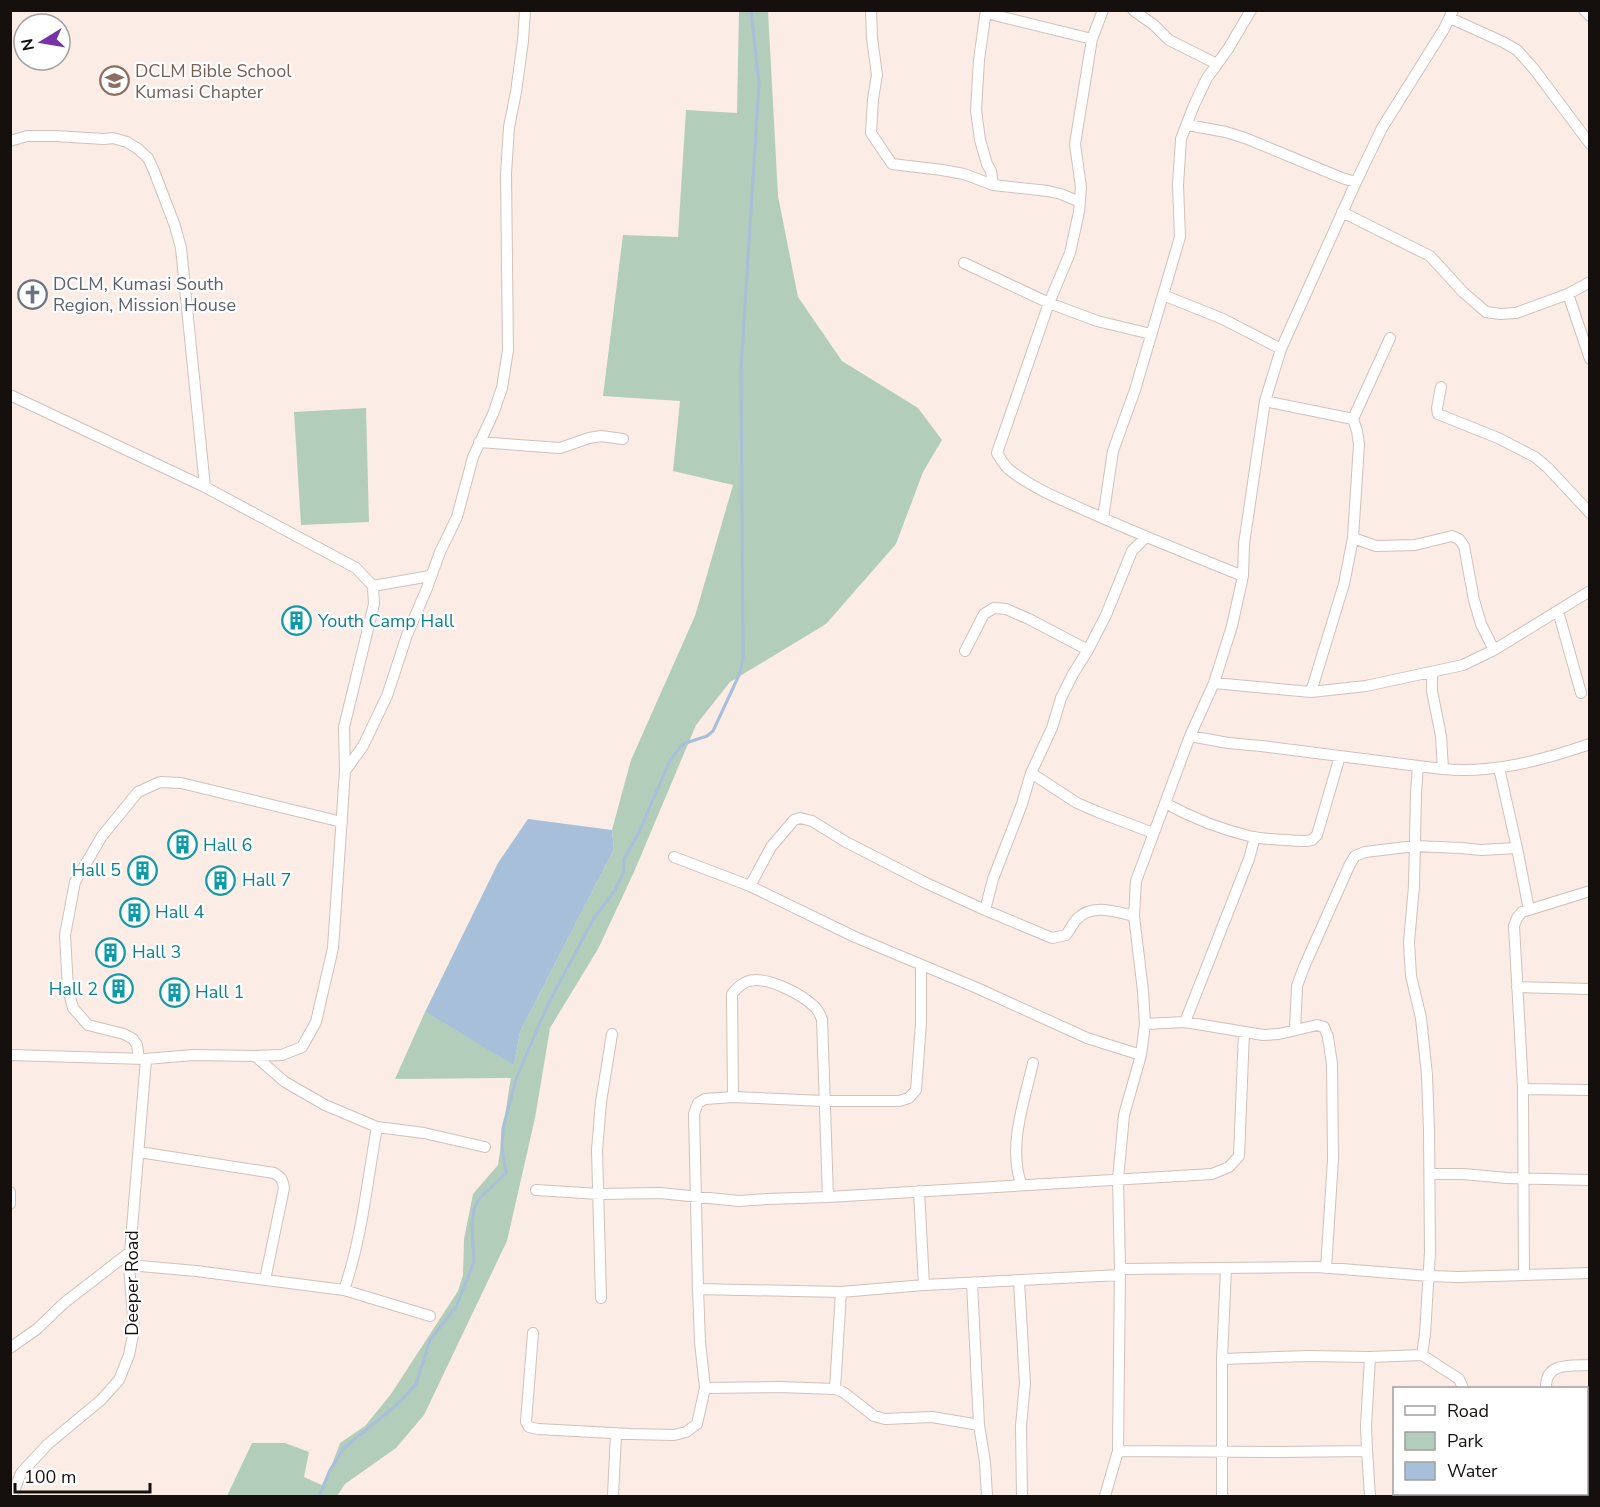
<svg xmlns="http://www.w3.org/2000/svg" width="1600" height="1507" font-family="'Nunito Sans',sans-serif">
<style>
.green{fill:#b3cdbb}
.water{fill:#a7bfd8}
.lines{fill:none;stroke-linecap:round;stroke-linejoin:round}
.stream{stroke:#a7bfd8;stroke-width:3}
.minor-casing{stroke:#d0c1bb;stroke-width:12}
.minor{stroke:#fff;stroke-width:10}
.labels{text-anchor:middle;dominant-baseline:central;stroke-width:4.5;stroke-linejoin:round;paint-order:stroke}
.education-label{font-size:18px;fill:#785e54;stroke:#fff;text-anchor:start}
.worship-label{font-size:18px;fill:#5b616d;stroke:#fff;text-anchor:start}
.culture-label{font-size:18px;fill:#0d838f;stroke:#fff;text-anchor:start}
.street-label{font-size:18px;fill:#15100e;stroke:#fff}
</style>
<rect width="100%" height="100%" fill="#fbece5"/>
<path class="green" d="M 739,11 L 768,11 L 778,196 L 798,297 L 842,361 L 918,408 L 942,440 L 923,472 L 896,544 L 826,624 L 730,682 L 696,725 L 634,872 L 598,949 L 550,1028 L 535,1118 L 507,1241 L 424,1415 L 396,1448 L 345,1484 L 337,1496 L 227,1496 L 252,1443 L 285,1443 L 309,1452 L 304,1477 L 324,1486 L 340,1443 L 365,1426 L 391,1394 L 458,1291 L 463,1275 L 464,1239 L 473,1194 L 498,1165 L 509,1089 L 511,1078 L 395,1079 L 425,1012 L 514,1064 L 520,1032 L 614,849 L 612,830 L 631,760 L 695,616 L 733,485 L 673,471 L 680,401 L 603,396 L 623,235 L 678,237 L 686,110 L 737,113 Z
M 366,408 L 369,522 L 301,525 L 294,412 Z"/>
<path class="water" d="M 528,819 L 612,830 L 614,849 L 520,1032 L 514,1065 L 425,1012 L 498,863 Z"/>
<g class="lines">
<path class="stream" d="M 319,1496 L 330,1470 L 344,1448 L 399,1403 L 416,1384 L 430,1340 L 456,1307 L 474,1262 L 472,1225 L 474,1208 L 480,1198 L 506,1173 L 502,1146 L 503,1128 L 516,1079 L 548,1004 L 594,918 L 615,890 L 624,871 L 624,859 L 639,832 L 670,760 L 683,744 L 707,736 L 713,731 L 740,673 L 743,658 L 741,368 L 759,84 L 751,10"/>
<defs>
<path id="minor" d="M 871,10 L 872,38 L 877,75 L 873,99 L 871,133 L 892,164 L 942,170 L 964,174 L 993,185
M 986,10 L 979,60 L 976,110 L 980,140 L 987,164 L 991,171 L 993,185 L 1048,191 L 1061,194 L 1080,202
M 1103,10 L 1092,39 L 1075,144 L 1081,187 L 1079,212 L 1070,253 L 1049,303 L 997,453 C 1001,460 1004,466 1011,471 C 1034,489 1062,500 1089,512 C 1140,535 1191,555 1243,576
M 1133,10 L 1154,25 L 1169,40 L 1217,64
M 1584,10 L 1590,16
M 986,13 L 1092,39
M 1450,18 L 1503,42 L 1517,50 L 1534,69 L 1590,144
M 1188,125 L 1226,132 L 1245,138 L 1342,178 L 1356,182
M 10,141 L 27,136 L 55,136 L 104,139 L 113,138 L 127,142 L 138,149 L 148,158 L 154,171 L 175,226 L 181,248 L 205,487
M 1342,212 L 1430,256 L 1463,292 L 1486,312 L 1500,314 L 1516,313 L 1568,294 L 1590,282
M 964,263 L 1049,303 L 1097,321 L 1151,334
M 1568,294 L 1590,359
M 1163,295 L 1223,319 L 1281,349
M 1441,387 L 1437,408 L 1438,414 L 1498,438 L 1535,457 L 1548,468 L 1590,513
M 10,395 L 205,487 L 356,568 L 373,586 L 374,604 L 344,727 L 345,771 L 333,948 L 316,1022 L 302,1047 L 282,1055 L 255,1056 L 193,1055 L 146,1059 L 10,1055
M 1265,401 L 1353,419
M 479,442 L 560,448 L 589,438 L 601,436 L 623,439
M 1103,518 L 1113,451 L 1135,390 L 1180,237 L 1178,185 L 1181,139 L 1194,105 L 1207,78 L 1228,49 L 1251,10
M 1353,538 L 1376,546 L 1415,545 L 1452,536 L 1459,539 L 1464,546 L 1474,600 L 1481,624 L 1494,650
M 373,586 L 430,576
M 1558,611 L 1581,693
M 965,651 L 984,614 L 994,608 L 1006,609 L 1029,619 L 1088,650
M 1214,683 L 1311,692 L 1366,686 L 1463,665 L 1494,650 L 1590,591
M 1311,692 L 1344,584 L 1353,538 L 1359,444 L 1357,431 L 1353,419 L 1390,338
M 1190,736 L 1228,743 L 1261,746 L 1418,766
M 1499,768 L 1517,848
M 1443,769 C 1493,774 1543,760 1590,744
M 345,771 L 363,746 L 387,696 L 407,635 L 427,588 L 440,552 L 457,517 L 473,457 L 493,414 L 502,388 L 508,350 L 506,174 L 509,127 L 516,92 L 523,41 L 525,10
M 1031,773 L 1077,803 L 1098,812 L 1153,833
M 1165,803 C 1192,818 1223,830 1253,837 C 1270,840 1288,840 1306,841 L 1312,840 L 1317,835 L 1340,756
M 674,857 L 750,886 L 855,937 L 977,988 L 1087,1038 L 1141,1055
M 750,886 L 771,847 L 794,820 L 800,818 L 812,821 L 846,842 L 926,883 L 985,910 L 1052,938 L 1066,935 C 1070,930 1073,923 1077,919 C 1092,903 1116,912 1134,916
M 985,910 L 993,879 L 1022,804 L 1031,773 L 1052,728 L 1061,698 L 1073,674 L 1088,650 L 1106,615 L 1132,551 L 1146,537
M 1517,987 L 1590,989
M 1185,1022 L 1263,1035 L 1279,1034 L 1317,1025 L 1324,1027 L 1328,1037 L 1332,1064 L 1333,1159 L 1326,1268
M 1145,1024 L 1185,1022 L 1249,859 L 1255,837
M 1295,1030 L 1297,986 L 1304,967 L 1350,864 L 1355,856 L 1365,852 L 1415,846 L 1461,848 L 1481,850 L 1517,848 L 1529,910
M 255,1056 L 285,1082 L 325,1105 L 377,1127 L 424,1133 L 485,1147
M 139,1059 L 137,1045 L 133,1039 L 124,1034 L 88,1025 L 73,1008 L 68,989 L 65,935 L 75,882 L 102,836 L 138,792 L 160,782 L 181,783 L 342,822
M 1523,1089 L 1590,1090
M 733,1097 L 732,994 C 736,989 740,985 746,982 C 765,974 801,994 815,1007 C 818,1010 820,1015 822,1019 L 828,1197
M 139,1152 L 274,1173 C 281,1177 283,1180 284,1188 L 265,1280
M 1430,1174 L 1463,1174 L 1507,1178 L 1590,1180
M 1021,1184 C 1008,1145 1024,1102 1033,1063
M 536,1190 L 599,1194 L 660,1193 L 739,1201 L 767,1199 L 828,1197 L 1212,1174 L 1229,1167 L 1239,1156 L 1244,1032
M 919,1191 L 924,1285
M 10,1192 L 10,1204
M 129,1265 L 196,1271 L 344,1290 L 430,1316
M 1120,1269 L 1317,1267 L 1429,1276 L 1458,1277 L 1590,1273
M 1524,1274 L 1523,1089 L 1514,926 L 1517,918 L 1522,912 L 1590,891
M 1019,1281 L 1025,1383 L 1021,1426 L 1022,1496
M 972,1283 L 979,1425 L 985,1462 L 987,1496
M 698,1289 L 841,1292 L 924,1285 L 1120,1275
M 344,1290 C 362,1238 367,1182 377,1127
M 601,1298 L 597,1150 L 601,1102 L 612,1034
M 533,1333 L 526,1422 L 529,1427 L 538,1429 L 630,1434 L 674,1435 L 686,1432 L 697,1424 L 705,1388 L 700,1342 L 698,1289 L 694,1114 L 698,1103 L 705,1099 L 733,1097 L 824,1101 L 899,1101 L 909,1098 L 916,1090 L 921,1023 L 921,965
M 10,1348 L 37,1329 L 64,1303 L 130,1252
M 1422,1355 L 1459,1379 L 1463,1388
M 1222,1359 L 1308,1356 L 1370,1357 L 1422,1355 L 1425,1334 L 1430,1252 L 1429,1131 L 1427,1075 L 1421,1018 L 1411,976 L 1409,942 L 1414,886 L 1416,793 L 1418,766 L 1443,769 L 1441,736 L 1432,691 L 1432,672
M 705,1388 L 779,1387 L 835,1389 L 843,1392 L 874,1416 L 885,1419 L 932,1417 L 979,1425
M 1546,1388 C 1545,1362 1570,1366 1590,1365
M 835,1389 L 841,1292
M 1118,1451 L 1279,1452 L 1367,1451 L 1366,1426 L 1370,1357
M 1367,1451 L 1370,1496
M 1586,1455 L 1590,1454
M 1548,1494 L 1548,1496
M 12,1496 L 21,1473 L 48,1444 L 101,1400 L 119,1380 L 129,1355 L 134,1330 L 129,1265 L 146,1059
M 613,1496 L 616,1433
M 1105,1496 L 1118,1451 L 1120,1269 L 1118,1179 L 1124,1115 L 1141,1055 L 1145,1024 L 1143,991 L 1134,916 L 1136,881 L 1190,736 L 1214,683 L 1232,626 L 1243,576 L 1244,544 L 1265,401 L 1281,349 L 1356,182 L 1382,128 L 1444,29 L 1453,10
M 1222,1496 L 1222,1359 L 1226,1268
M 1464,1496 L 1464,1494"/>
</defs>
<use href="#minor" class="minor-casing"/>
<use href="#minor" class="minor"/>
</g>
<defs>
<symbol id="school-ring" viewBox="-11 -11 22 22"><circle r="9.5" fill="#fff" stroke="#8d6e63" stroke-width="1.5"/><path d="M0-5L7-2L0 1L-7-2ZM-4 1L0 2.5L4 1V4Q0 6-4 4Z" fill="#8d6e63"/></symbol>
<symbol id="church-ring" viewBox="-11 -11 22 22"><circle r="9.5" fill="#fff" stroke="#6b7280" stroke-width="1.5"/><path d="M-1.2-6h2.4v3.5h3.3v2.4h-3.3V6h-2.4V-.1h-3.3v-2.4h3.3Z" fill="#6b7280"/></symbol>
<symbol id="building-ring" viewBox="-11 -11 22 22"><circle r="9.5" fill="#fff" stroke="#0f9aa8" stroke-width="1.5"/><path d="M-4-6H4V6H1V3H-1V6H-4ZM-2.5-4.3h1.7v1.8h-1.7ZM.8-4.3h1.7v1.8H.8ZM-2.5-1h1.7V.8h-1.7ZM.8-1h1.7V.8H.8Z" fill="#0f9aa8"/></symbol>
</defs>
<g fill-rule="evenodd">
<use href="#school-ring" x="98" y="64" width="33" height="33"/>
<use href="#church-ring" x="16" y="278" width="33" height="33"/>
<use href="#building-ring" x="280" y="604" width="33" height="33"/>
<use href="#building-ring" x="166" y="828" width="33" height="33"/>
<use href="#building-ring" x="126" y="854" width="33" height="33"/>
<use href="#building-ring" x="204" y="864" width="33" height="33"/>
<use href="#building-ring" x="118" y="896" width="33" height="33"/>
<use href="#building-ring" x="94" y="936" width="33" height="33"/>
<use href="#building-ring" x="102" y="972" width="33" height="33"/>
<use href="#building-ring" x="158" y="976" width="33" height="33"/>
</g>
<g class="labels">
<g class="education-label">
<text x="135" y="71">DCLM Bible School<tspan x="135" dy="21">Kumasi Chapter</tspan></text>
</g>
<g class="worship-label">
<text x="53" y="284">DCLM, Kumasi South<tspan x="53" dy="21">Region, Mission House</tspan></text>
</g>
<g class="culture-label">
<text x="318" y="621">Youth Camp Hall</text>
<text x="203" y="845">Hall 6</text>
<text x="121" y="870" text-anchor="end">Hall 5</text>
<text x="242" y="880">Hall 7</text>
<text x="155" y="912">Hall 4</text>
<text x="132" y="952">Hall 3</text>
<text x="98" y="989" text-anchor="end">Hall 2</text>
<text x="195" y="992">Hall 1</text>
</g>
<g class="street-label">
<text transform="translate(132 1283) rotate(-90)">Deeper Road</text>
</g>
</g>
<rect width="1600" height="1507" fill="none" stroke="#15100e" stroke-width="24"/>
<rect x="1393" y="1387" width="195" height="108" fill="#ffffff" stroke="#a19f9f" stroke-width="1.5"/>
<rect x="1405" y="1406" width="30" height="9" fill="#ffffff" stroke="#a19f9f" stroke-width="1.5"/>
<text x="1447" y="1417" font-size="18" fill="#15100e">Road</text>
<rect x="1405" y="1432" width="30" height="18" fill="#b3cdbb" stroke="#a19f9f" stroke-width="1.5"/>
<text x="1447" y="1447" font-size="18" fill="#15100e">Park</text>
<rect x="1405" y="1462" width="30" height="18" fill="#a7bfd8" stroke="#a19f9f" stroke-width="1.5"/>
<text x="1447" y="1477" font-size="18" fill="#15100e">Water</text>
<g transform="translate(42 42) rotate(259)"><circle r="28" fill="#ffffff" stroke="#a19f9f" stroke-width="1.5"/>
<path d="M0-4.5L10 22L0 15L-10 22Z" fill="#7633a7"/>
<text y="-9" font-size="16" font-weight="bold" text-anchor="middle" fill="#15100e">N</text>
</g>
<path d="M15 1483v9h135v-9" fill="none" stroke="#15100e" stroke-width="3"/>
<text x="24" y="1483" font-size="18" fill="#15100e" stroke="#ffffff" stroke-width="4.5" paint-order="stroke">100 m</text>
</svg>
